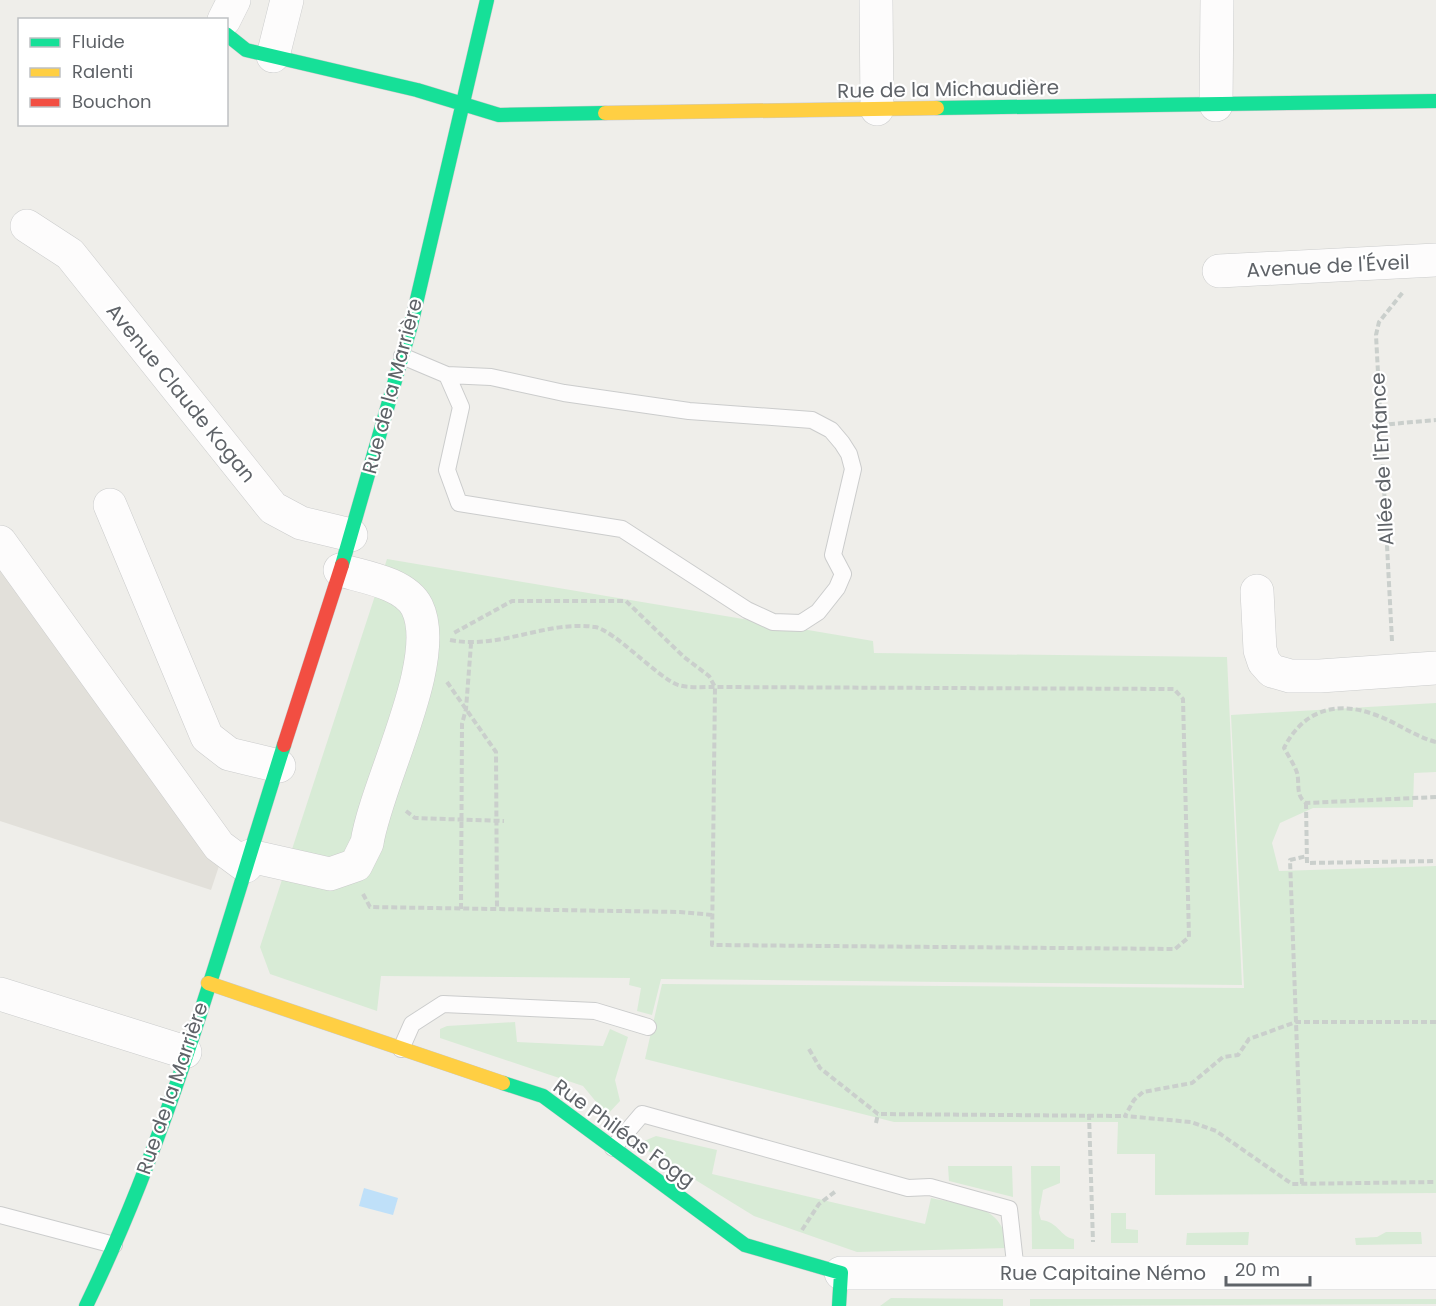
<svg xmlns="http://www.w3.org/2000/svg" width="1436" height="1306" font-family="Poppins,sans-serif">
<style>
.education{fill:#e2e0da}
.green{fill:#d8ebd6}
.water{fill:#bfe0f9}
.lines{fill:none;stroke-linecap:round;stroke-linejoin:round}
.lane-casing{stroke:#cbcccc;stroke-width:18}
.street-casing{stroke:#cbcccc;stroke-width:34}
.fast-casing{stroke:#cacacb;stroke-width:15}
.slow-casing{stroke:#cacacb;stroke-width:15}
.jam-casing{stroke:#cacacb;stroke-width:15}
.path{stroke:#cacfcc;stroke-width:4;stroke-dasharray:6 3;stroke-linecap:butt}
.lane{stroke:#fdfcfc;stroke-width:16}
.street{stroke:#fdfcfc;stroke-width:33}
.fast{stroke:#16e098;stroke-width:14}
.slow{stroke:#ffcf43;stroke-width:14}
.jam{stroke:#f24e42;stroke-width:14}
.labels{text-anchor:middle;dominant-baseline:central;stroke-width:4.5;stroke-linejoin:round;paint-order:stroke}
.street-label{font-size:20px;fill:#5f6368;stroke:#fff}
</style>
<rect width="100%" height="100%" fill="#efeeea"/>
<path class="education" d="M 0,550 L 222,857 L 211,890 L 0,821 Z"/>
<path class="green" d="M 387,559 L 873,641 L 874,653 L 1227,657 L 1242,985 L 661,979 L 652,1015 L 637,1011 L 641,988 L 629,985 L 630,978 L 381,976 L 377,1011 L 270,974 L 260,947 Z
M 1436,703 L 1436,772 L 1414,773 L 1413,807 L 1313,808 L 1280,823 L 1272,843 L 1279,871 L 1436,866 L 1436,1193 L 1155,1195 L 1155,1154 L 1117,1154 L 1118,1122 L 894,1122 L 645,1059 L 662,984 L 1244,988 L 1231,715 Z
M 515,1022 L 517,1042 L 603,1046 L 610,1029 L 628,1037 L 615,1080 L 620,1101 L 607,1115 L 583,1086 L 440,1038 L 440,1029 L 447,1026 Z
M 656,1136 L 717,1150 L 712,1174 L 925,1224 L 931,1198 C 967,1206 1004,1203 1007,1248 L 857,1252 L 754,1216 L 637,1144 Z
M 948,1166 L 1012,1166 L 1013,1197 L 949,1181 Z
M 1031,1166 L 1060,1166 L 1060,1183 L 1043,1190 L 1039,1213 L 1041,1220 C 1059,1222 1060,1237 1074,1239 L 1074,1249 L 1032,1249 Z
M 1111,1213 L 1126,1213 L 1126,1229 L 1138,1230 L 1138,1243 L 1111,1243 Z
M 1249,1232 L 1248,1245 L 1186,1245 L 1187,1233 Z
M 1386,1232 L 1421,1232 L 1422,1244 L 1356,1245 L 1355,1238 L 1377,1237 Z
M 891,1298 L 1003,1299 L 1003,1306 L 880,1306 Z
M 1030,1299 L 1436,1299 L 1436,1304 L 1030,1306 Z"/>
<path class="water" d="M 364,1188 L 398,1198 L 393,1215 L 359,1206 Z"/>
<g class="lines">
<defs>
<path id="lane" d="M 402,356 L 447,375 L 461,407 L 447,470 L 459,503 L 622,529 L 747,610 L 773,622 L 801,623 L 818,612 L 837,588 L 843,574 L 833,555 L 853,469 L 849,454 L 842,443 L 831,430 L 812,420 L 689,411 L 564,393 L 491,377 L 447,375
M 401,1049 L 412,1024 L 443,1004 L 595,1011 L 648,1027
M 613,1148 L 642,1114 L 908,1188 L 930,1187 L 1009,1209 L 1016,1272
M 0,1215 L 114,1245"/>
<path id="street" d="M 876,0 L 877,109
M 224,20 L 234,0
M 273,56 L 287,0
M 1216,105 L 1217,0
M 27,226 L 70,254 L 273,508 L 301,523 L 351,535
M 1219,271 L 1436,260
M 110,505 L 207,737 L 229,754 L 279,766
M 0,542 L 219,846 L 246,866
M 1257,591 L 1260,650 L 1264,662 L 1272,671 L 1290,676 L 1320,676 L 1436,668
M 250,856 L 330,874 L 356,865 L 367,843 C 376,783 443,660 417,607 C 405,583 364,577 340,570
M 0,994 L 185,1052
M 841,1273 L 1436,1273"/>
<path id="fast" d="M 226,34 L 246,50 L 417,90 L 499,115 L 605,113
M 937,108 L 1436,101
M 342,565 L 411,325 L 487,0
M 503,1083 L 543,1096 L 745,1245 L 841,1273 L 839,1306
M 86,1306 C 173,1128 224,933 284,745"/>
<path id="slow" d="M 605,113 L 937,108
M 208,983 L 503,1083"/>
<path id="jam" d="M 284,745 L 342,565"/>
</defs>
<use href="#lane" class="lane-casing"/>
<use href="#street" class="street-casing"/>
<use href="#fast" class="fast-casing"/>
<use href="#slow" class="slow-casing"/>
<use href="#jam" class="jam-casing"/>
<path class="path" d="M 1380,425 L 1436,420
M 450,640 C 500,650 546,620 595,627 C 614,630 657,677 678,685 C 688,688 704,687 715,687 L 1174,689 L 1183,699 L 1189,937 L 1175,949 L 712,945 L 715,687 L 709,676 L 684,657 L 626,601 L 512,601 L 452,634
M 1392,641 L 1376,335 L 1379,322 L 1403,292
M 447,682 L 496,752 L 497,909
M 1436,742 C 1413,736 1395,721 1373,714 C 1334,700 1302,712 1284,748 C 1288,755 1293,763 1296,770 C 1301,781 1294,795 1306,803 L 1436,797
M 1306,803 L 1307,863 L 1436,861
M 406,811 L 415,818 L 504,821
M 363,894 L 370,907 L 680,912 L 713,915
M 461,909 L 462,724 L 466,709 L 471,644
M 1436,1022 L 1296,1022 L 1249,1039 L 1238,1055 L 1223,1057 L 1192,1083 L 1143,1092 L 1134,1100 L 1125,1116 L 1191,1122 L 1216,1131 L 1292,1184 L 1436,1182
M 809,1049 L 820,1068 L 878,1114 L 1125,1116
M 1089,1114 L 1093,1242
M 876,1123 L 878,1114
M 1302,1184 L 1290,860 L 1307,856
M 802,1230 L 819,1204 L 836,1191"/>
<use href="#lane" class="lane"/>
<use href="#street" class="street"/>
<use href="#fast" class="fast"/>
<use href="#slow" class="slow"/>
<use href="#jam" class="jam"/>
</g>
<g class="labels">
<g class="street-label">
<text transform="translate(948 89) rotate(-1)">Rue de la Michaudière</text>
<text transform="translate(1328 266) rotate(-3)">Avenue de l'Éveil</text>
<text transform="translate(392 386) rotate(-75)">Rue de la Marrière</text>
<text transform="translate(181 393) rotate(51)">Avenue Claude Kogan</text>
<text transform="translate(1382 459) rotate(-93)">Allée de l'Enfance</text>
<text transform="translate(172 1088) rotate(-71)">Rue de la Marrière</text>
<text transform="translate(624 1133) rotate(36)">Rue Philéas Fogg</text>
<text x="1103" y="1273">Rue Capitaine Némo</text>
</g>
</g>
<rect x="18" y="18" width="210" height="108" fill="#ffffff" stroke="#bfc1c3" stroke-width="1.5"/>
<rect x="30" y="38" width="30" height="9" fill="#16e098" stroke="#bfc1c3" stroke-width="1.5"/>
<text x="72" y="48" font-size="18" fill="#5f6368">Fluide</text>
<rect x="30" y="68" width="30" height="9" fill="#ffcf43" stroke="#bfc1c3" stroke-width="1.5"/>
<text x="72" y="78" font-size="18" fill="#5f6368">Ralenti</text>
<rect x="30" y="98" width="30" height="9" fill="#f24e42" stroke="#bfc1c3" stroke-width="1.5"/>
<text x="72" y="108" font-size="18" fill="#5f6368">Bouchon</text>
<path d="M1226 1276v9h84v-9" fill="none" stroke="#5f6368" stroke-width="3"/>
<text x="1235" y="1276" font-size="18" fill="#5f6368" stroke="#ffffff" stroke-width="4.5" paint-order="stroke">20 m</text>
</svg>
